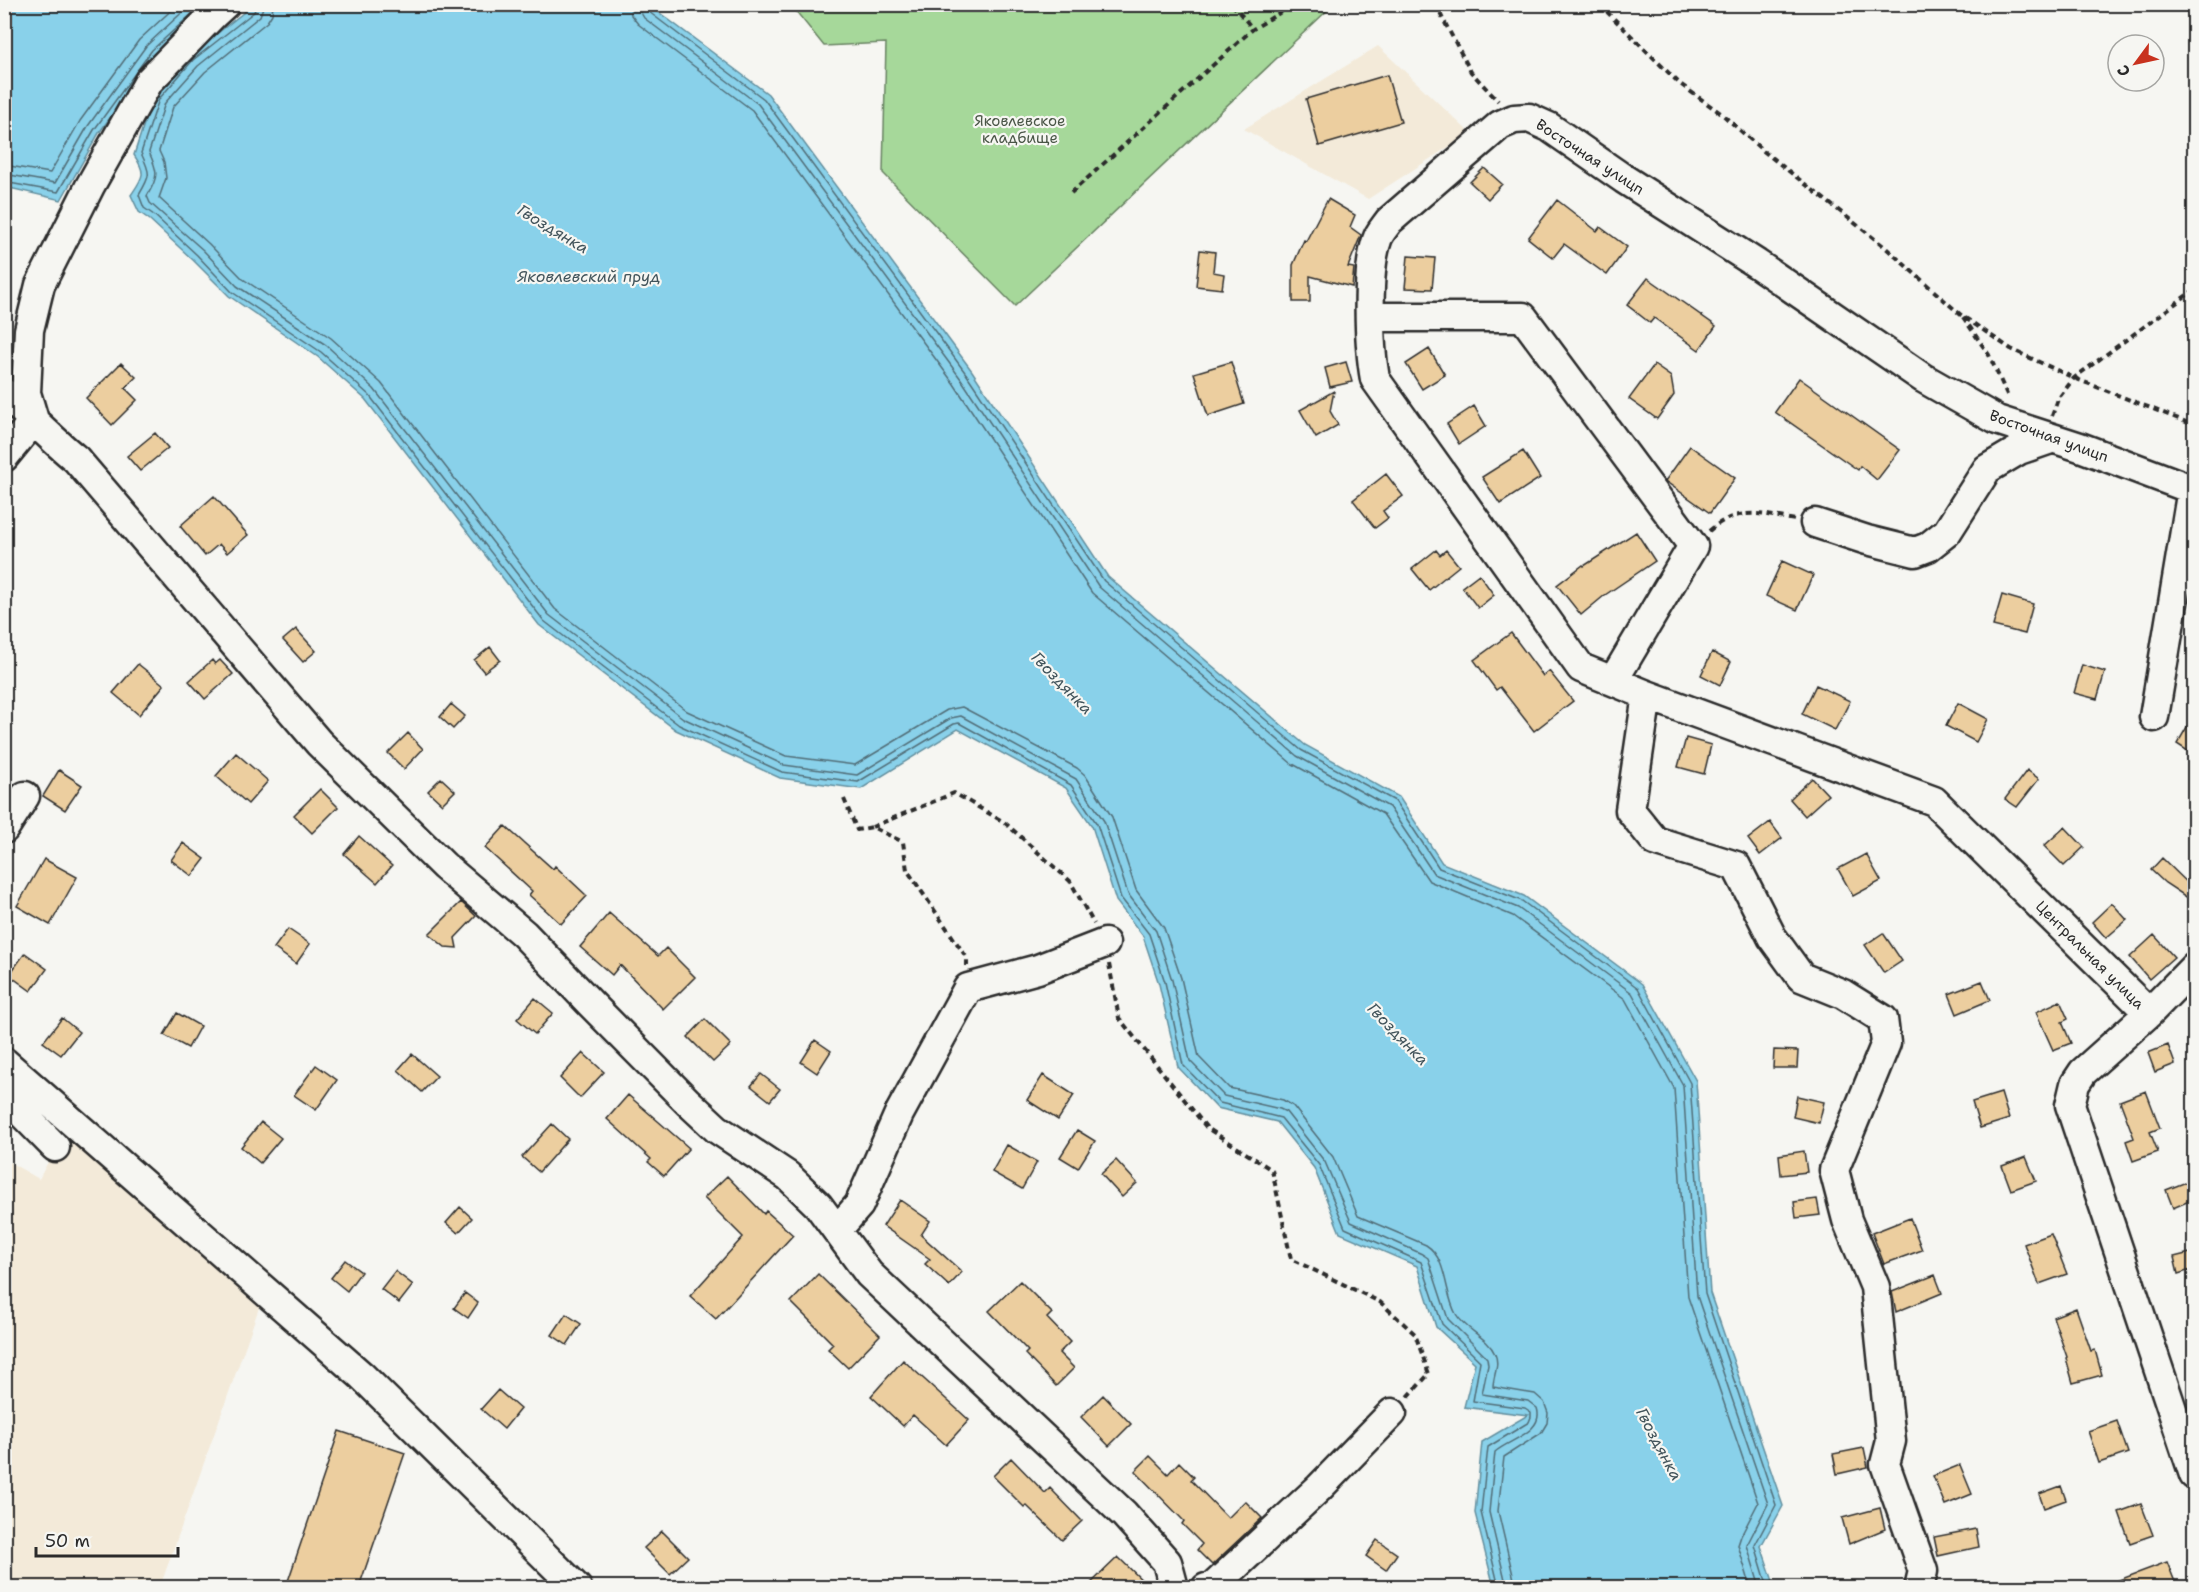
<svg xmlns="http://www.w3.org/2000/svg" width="2199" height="1592" font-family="'Shantell Sans',sans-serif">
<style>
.built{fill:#f3ead9}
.green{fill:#a6d89a;stroke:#688262;stroke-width:1.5}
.water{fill:#89d1ea;stroke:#638f9e;stroke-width:1.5}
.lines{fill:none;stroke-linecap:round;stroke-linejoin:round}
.shore{stroke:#516d77;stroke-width:1.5}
.building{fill:#ecce9f;stroke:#2b2b2b;stroke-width:1.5}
.minor-casing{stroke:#2b2b2b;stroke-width:33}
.path{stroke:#2b2b2b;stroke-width:4;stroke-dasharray:6 4.5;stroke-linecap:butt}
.minor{stroke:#f6f6f2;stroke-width:28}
.labels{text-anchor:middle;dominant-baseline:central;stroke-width:4.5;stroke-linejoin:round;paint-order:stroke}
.park-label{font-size:15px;fill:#4a5647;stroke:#f6f6f2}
.street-label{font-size:15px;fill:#2b2b2b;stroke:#f6f6f2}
.water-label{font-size:16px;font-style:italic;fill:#42545b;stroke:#f6f6f2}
</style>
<rect width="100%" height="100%" fill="#f6f6f2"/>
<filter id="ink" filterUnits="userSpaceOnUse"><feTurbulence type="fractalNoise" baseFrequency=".0167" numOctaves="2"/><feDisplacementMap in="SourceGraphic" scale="12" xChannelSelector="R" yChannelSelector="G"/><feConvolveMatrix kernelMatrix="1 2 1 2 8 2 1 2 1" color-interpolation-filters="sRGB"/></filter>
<g filter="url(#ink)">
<path class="built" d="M 1378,46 L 1470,133 L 1368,199 L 1244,129 Z
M 66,1128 L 261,1302 L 160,1587 L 5,1587 L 4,1159 L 39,1179 Z"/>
<path class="green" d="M 791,5 L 1333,5 L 1015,306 L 883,173 L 886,43 L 824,46 Z"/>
<path class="water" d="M 5,5 L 211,5 L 157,53 L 99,133 L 61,200 L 5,187 Z
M 253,5 L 649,5 L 768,94 L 972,371 L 1108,577 L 1305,745 L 1399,797 L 1442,863 L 1524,896 L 1642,984 L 1696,1081 L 1710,1293 L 1783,1506 L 1761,1546 L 1775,1587 L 1494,1587 L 1475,1513 L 1482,1442 L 1528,1415 L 1464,1407 L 1475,1363 L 1436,1327 L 1417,1266 L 1340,1233 L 1314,1168 L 1277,1122 L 1217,1108 L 1178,1067 L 1159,984 L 1143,936 L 1116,901 L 1092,826 L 1066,788 L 958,729 L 861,789 L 780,778 L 676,730 L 539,625 L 365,399 L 318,357 L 229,296 L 193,260 L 150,220 L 139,212 L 131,195 C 143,177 147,174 134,155 L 153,96 L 189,56 Z"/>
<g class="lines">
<path class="shore" d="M 257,4 L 254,12 L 193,60 L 159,99 L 141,153 C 151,174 151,175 139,195 L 144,208 L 154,215 L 197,255 L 232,292 L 321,352 L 369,395 L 544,621 L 679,725 L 782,772 L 858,782 L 954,724 L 959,723 L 1071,785 L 1097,824 L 1121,898 L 1149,934 L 1165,982 L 1183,1065 L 1220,1103 L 1281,1118 L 1319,1165 L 1345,1228 L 1421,1262 L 1442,1324 L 1480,1361 L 1473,1401 L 1525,1408 L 1531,1412 L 1531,1417 L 1529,1422 L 1488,1447 L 1481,1512 L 1499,1588
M 264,4 L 260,16 L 198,66 L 165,103 L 149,152 C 158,172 159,176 147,196 L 150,203 L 203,250 L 237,286 L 326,345 L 374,389 L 549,615 L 683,718 L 784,765 L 857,775 L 951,718 L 961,716 L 1076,779 L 1104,821 L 1128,894 L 1156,931 L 1172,980 L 1190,1061 L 1224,1096 L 1280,1109 L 1286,1112 L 1325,1162 L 1351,1222 L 1422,1254 L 1428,1258 L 1448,1319 L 1487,1358 L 1488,1365 L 1482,1394 L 1528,1401 L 1537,1408 C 1545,1432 1508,1440 1495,1452 L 1489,1512 L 1507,1588
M 273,4 L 272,14 L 267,22 L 205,72 L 173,107 L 159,151 L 164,162 L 166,178 L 159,198 L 209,244 L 243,279 L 331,338 L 381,383 L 555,609 L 687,711 L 786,756 L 855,765 L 947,710 L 962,707 L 1077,768 L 1085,775 L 1112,817 L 1136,890 L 1164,928 L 1181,978 L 1199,1057 L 1229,1088 L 1283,1100 L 1293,1106 L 1333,1157 L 1358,1216 L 1426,1245 C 1448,1259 1444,1293 1456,1314 C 1465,1330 1488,1337 1495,1354 C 1500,1365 1493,1376 1493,1387 L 1535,1394 L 1544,1402 L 1548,1413 L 1547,1423 L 1541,1433 L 1504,1457 L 1498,1511 L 1516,1588
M 630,4 L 631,15 L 638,24 L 752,110 L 954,384 L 1092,593 L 1291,763 L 1383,814 L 1429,881 L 1513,916 L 1625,999 L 1674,1088 L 1688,1297 L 1758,1503 L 1741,1536 L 1738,1545 L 1751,1588
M 639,4 L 640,11 L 644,18 L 758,104 L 961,379 L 1099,587 L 1297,756 L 1389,807 L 1434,874 L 1518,908 L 1632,993 L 1683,1085 L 1697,1296 L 1768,1504 L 1747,1545 L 1760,1588
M 646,4 L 649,12 L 764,99 L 967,375 L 1104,581 L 1301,750 L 1395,801 L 1439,868 L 1522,901 L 1638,988 L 1690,1083 L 1705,1294 L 1776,1505 L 1755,1545 L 1768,1588
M 4,165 L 50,173 L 80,121 L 139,40 L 178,4
M 4,174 L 55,183 L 88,126 L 146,46 L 191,4
M 4,182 L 58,192 L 94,130 L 152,50 L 195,11"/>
</g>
<path class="building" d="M 1387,75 L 1401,122 L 1319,146 L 1306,99 Z
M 1484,168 L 1502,184 L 1488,199 L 1470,182 Z
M 1328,199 L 1355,215 L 1350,227 L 1361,235 L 1348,267 L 1354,268 L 1352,287 L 1310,276 L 1310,302 L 1293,302 L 1293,265 L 1304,240 L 1306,241 Z
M 1557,200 L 1597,231 L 1600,227 L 1627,247 L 1607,275 L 1564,244 L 1553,258 L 1528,238 Z
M 1200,250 L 1215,252 L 1213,272 L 1224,274 L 1222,289 L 1196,286 Z
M 1408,256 L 1435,258 L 1432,289 L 1405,288 Z
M 1648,278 L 1716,326 L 1699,350 L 1654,318 L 1650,323 L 1627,305 Z
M 1429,349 L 1445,375 L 1422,389 L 1406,364 Z
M 1231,362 L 1244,404 L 1208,416 L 1194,373 Z
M 1346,362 L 1352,382 L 1330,387 L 1325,368 Z
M 121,363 L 136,377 L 125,388 L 137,400 L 112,425 L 86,398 Z
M 1654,365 L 1671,377 L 1674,395 L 1657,419 L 1629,399 Z
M 1799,378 L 1900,450 L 1877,480 L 1860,466 L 1858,470 L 1775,412 Z
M 1334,391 L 1330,411 L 1338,425 L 1316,438 L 1300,410 Z
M 1474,406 L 1486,426 L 1459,444 L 1447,424 Z
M 155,433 L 168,448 L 140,471 L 127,456 Z
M 1690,446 L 1735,478 L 1710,513 L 1665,481 Z
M 1523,451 L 1540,478 L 1500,504 L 1482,477 Z
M 1386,474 L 1403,496 L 1383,511 L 1388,518 L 1375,528 L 1353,500 Z
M 214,496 L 248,535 L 227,553 L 219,544 L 205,556 L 180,526 Z
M 1636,532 L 1655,561 L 1605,595 L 1581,615 L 1557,585 L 1583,565 L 1584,566 Z
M 1436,550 L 1440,555 L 1446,550 L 1459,566 L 1429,590 L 1412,569 Z
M 1782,561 L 1813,575 L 1797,610 L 1766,596 Z
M 1479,574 L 1494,595 L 1478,608 L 1462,587 Z
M 2002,595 L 2033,604 L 2025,634 L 1993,626 Z
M 296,629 L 316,651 L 303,662 L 283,640 Z
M 1511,633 L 1543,676 L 1549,671 L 1573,701 L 1534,731 L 1500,687 L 1496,690 L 1474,660 Z
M 490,647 L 500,660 L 484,672 L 474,660 Z
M 1712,652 L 1731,662 L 1720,685 L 1701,675 Z
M 212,660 L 215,664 L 220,660 L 233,674 L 205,699 L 189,681 Z
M 138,664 L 164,685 L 139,715 L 113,693 Z
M 2082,665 L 2105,672 L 2097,699 L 2074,693 Z
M 1816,685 L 1850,701 L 1835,730 L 1802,714 Z
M 1958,703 L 1988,719 L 1976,742 L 1946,726 Z
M 451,704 L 465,716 L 453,729 L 440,717 Z
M 2194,715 L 2194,755 L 2177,744 Z
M 408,733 L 423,749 L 404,769 L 388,753 Z
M 1686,738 L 1711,745 L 1704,774 L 1678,767 Z
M 236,753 L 268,781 L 248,804 L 216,776 Z
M 59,770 L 82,785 L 65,810 L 43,796 Z
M 2027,770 L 2039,779 L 2017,807 L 2005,799 Z
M 441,778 L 455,791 L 442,804 L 428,791 Z
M 1812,778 L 1828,795 L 1805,816 L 1790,799 Z
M 320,789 L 338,807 L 312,833 L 294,815 Z
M 1770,822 L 1782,838 L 1760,855 L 1748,839 Z
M 505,826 L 553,869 L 555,866 L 587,896 L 561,924 L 529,895 L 532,891 L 485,848 Z
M 2065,827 L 2084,847 L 2064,866 L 2044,846 Z
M 359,836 L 392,866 L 377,883 L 344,854 Z
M 183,843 L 205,859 L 192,876 L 171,860 Z
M 1866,854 L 1881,881 L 1853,896 L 1838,869 Z
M 2162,858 L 2194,889 L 2194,902 L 2165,883 L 2151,870 Z
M 44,859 L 77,877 L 50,925 L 17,906 Z
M 461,902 L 476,916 L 455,938 L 457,948 L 445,947 L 429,934 Z
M 2112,903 L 2127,920 L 2106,938 L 2092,922 Z
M 609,913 L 658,956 L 666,948 L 695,977 L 663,1009 L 620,965 L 612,975 L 580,947 Z
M 288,929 L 310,944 L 296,964 L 274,948 Z
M 1883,933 L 1902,961 L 1884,973 L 1865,945 Z
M 2154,935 L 2174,957 L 2149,979 L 2130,957 Z
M 25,953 L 47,969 L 31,991 L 9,975 Z
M 1982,981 L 1990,1000 L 1957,1014 L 1949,994 Z
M 535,998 L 553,1013 L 535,1034 L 517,1019 Z
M 2060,1001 L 2068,1019 L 2062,1022 L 2071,1043 L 2053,1050 L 2036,1012 Z
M 177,1013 L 200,1026 L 188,1048 L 164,1035 Z
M 62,1018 L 79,1032 L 61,1055 L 43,1042 Z
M 705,1019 L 731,1045 L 713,1062 L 688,1037 Z
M 815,1040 L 831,1051 L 817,1073 L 801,1062 Z
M 2168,1045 L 2175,1064 L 2155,1072 L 2148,1053 Z
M 1774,1050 L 1798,1051 L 1797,1068 L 1773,1068 Z
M 583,1053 L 604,1072 L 580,1098 L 560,1078 Z
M 412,1054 L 437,1076 L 422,1092 L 398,1070 Z
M 316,1065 L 337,1080 L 316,1110 L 294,1095 Z
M 761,1074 L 780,1089 L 770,1101 L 751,1086 Z
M 1043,1075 L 1074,1095 L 1058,1120 L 1027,1100 Z
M 2146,1091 L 2160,1128 L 2150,1132 L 2158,1152 L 2133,1161 L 2126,1141 L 2134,1138 L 2120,1101 Z
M 2001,1093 L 2009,1119 L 1980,1128 L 1972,1102 Z
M 628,1095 L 689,1148 L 664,1176 L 648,1162 L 651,1159 L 607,1119 Z
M 1797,1096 L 1824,1102 L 1819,1123 L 1793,1117 Z
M 261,1122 L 281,1138 L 260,1163 L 241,1147 Z
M 552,1124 L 568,1139 L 539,1172 L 522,1157 Z
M 1077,1130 L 1095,1141 L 1078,1168 L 1060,1157 Z
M 1007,1145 L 1037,1162 L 1022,1189 L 992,1172 Z
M 1804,1151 L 1807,1172 L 1781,1175 L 1779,1155 Z
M 2026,1157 L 2036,1181 L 2011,1190 L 2002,1166 Z
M 1116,1160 L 1137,1183 L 1122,1197 L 1101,1174 Z
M 727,1176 L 764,1214 L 766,1211 L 793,1235 L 716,1319 L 690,1296 L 743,1237 L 704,1198 Z
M 2194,1179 L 2194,1199 L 2173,1208 L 2166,1190 Z
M 1817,1199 L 1820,1215 L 1796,1218 L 1794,1202 Z
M 900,1200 L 930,1221 L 921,1235 L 962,1272 L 949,1286 L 925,1264 L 930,1259 L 883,1226 Z
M 460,1207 L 472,1218 L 458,1233 L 446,1223 Z
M 1910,1218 L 1922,1250 L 1884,1264 L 1872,1233 Z
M 2051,1234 L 2067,1274 L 2039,1284 L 2024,1244 Z
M 2194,1252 L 2194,1269 L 2178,1274 L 2174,1257 Z
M 345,1260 L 361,1272 L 347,1291 L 331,1278 Z
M 395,1271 L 413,1285 L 399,1303 L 381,1289 Z
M 818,1274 L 880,1335 L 848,1368 L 828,1349 L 833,1344 L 791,1302 Z
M 1935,1275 L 1942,1293 L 1896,1312 L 1892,1292 Z
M 1020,1281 L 1052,1313 L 1047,1318 L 1070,1342 L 1059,1353 L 1074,1368 L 1056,1386 L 1025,1354 L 1028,1351 L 989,1311 Z
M 465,1293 L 478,1303 L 468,1318 L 454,1308 Z
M 2076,1308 L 2091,1351 L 2095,1350 L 2102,1375 L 2073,1383 L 2066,1358 L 2067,1357 L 2053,1317 Z
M 566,1314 L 581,1324 L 567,1345 L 552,1335 Z
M 903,1360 L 969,1420 L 946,1445 L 913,1415 L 903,1426 L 871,1396 Z
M 498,1390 L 520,1409 L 504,1429 L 481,1409 Z
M 1103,1395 L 1131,1424 L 1109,1446 L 1081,1417 Z
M 2117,1421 L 2128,1453 L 2099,1463 L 2088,1431 Z
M 339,1431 L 405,1453 L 359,1587 L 286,1587 Z
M 1864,1448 L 1868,1467 L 1837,1474 L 1833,1454 Z
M 1150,1456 L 1168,1474 L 1179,1462 L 1194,1477 L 1191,1480 L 1228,1518 L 1245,1501 L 1262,1518 L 1212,1565 L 1197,1550 L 1202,1544 L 1182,1524 L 1184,1521 L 1135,1471 Z
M 1011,1458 L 1045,1493 L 1050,1488 L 1082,1521 L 1062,1540 L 1026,1505 L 1024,1507 L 993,1476 Z
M 1960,1465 L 1972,1494 L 1945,1505 L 1933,1476 Z
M 2061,1486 L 2066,1500 L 2044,1508 L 2039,1494 Z
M 2141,1504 L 2153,1535 L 2130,1543 L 2119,1512 Z
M 1880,1508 L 1885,1529 L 1849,1544 L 1842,1518 Z
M 1976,1529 L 1979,1547 L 1938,1556 L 1934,1537 Z
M 662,1531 L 688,1557 L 670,1574 L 644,1548 Z
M 1377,1540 L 1397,1554 L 1386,1570 L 1366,1556 Z
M 1118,1557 L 1149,1587 L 1087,1587 Z
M 2167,1562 L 2177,1587 L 2103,1587 L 2103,1586 Z"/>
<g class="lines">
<defs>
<path id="minor" d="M 1371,317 L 1523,317 L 1693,546 L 1613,681
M 4,393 C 29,415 50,438 76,459 L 319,743 L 444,866 L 524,934 L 591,1004 L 688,1102 L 717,1129 L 788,1176 L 818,1205 L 869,1274 L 1124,1514 L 1167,1562 L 1174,1588
M 4,457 L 34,420 L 26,393 L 29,330 L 40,285 L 90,186 L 149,81 L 213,15 L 225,4
M 2194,490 L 2080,447 L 1997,420 L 1923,378 L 1757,264 L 1624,179 L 1549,127 L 1529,118 L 1514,119 L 1500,125 L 1389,221 C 1385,227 1379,233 1377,240 C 1366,271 1369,346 1375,379 L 1581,668 L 1647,695 L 1934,801 L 2149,1013 L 2083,1072 L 2075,1084 L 2070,1105 L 2194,1475
M 1815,523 L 1867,540 L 1915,552 L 1928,547 L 1947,532 L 1987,469 L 2019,450 L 2051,439
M 1647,695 L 1630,810 L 1655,841 L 1736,866 L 1772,937 L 1801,977 L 1843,994 L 1883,1019 L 1886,1043 L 1834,1170 L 1847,1220 L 1875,1287 L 1891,1441 L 1885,1464 L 1923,1571 L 1919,1588
M 2154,717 L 2192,489
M 4,829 L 25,796
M 2149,1013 L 2194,967
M 4,1062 L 362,1376 L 577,1588
M 4,1095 L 55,1147
M 837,1230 L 859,1205 L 899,1114 L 968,988 L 1038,969 L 1105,943
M 1206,1588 L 1214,1586 L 1319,1488 L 1392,1413"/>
</defs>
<use href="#minor" class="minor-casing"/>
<path class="path" d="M 1232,4 L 1253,29
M 1435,4 L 1471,72 L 1498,101
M 1599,4 L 1680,84 L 1722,114 L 1762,150 L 1885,247 L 1961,315 L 2011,349 L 2074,378 L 2194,425
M 1071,193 L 1253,29 L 1294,4
M 1963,317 L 1989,355 L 2009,399
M 2052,416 L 2058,399 L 2074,378 L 2194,290
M 1709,531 C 1737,506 1762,514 1795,520
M 844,799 L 857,830 L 872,827 L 903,842 L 907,870 L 967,958 L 967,966
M 872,827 L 954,793 L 1004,822 L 1070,881 L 1094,924
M 1109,964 L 1119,1018 L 1207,1128 L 1272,1170 L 1291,1259 L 1380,1302 L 1415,1334 L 1429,1374 L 1406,1399"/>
<use href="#minor" class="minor"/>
</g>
</g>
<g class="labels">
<g class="park-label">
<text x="1020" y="121">Яковлевское<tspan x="1020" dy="17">кладбище</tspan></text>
</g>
<g class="street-label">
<text transform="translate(1590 157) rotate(33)">Восточная улицп</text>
<text transform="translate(2049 436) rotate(20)">Восточная улицп</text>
<text transform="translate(2090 955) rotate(45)">Центральная улица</text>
</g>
<g class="water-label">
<text transform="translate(553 229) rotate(31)">Гвоздянка</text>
<text x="589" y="276">Яковлевский пруд</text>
<text transform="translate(1062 683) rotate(46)">Гвоздянка</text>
<text transform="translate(1398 1034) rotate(46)">Гвоздянка</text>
<text transform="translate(1659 1444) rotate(62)">Гвоздянка</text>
</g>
</g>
<rect width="2199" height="1592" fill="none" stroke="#f6f6f2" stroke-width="24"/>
<rect x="12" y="12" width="2175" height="1568" fill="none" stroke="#2b2b2b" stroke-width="2" filter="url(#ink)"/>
<g transform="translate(2136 63) rotate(237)"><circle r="28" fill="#f6f6f2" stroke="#a5a5a2" stroke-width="1.5"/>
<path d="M0-4.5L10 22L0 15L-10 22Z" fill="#c8321e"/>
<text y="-9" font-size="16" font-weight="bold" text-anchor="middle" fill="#2b2b2b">С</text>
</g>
<path d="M36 1547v9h142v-9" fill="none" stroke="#2b2b2b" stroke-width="3"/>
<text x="45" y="1547" font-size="18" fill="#2b2b2b" stroke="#f6f6f2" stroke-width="4.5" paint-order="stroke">50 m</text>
</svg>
